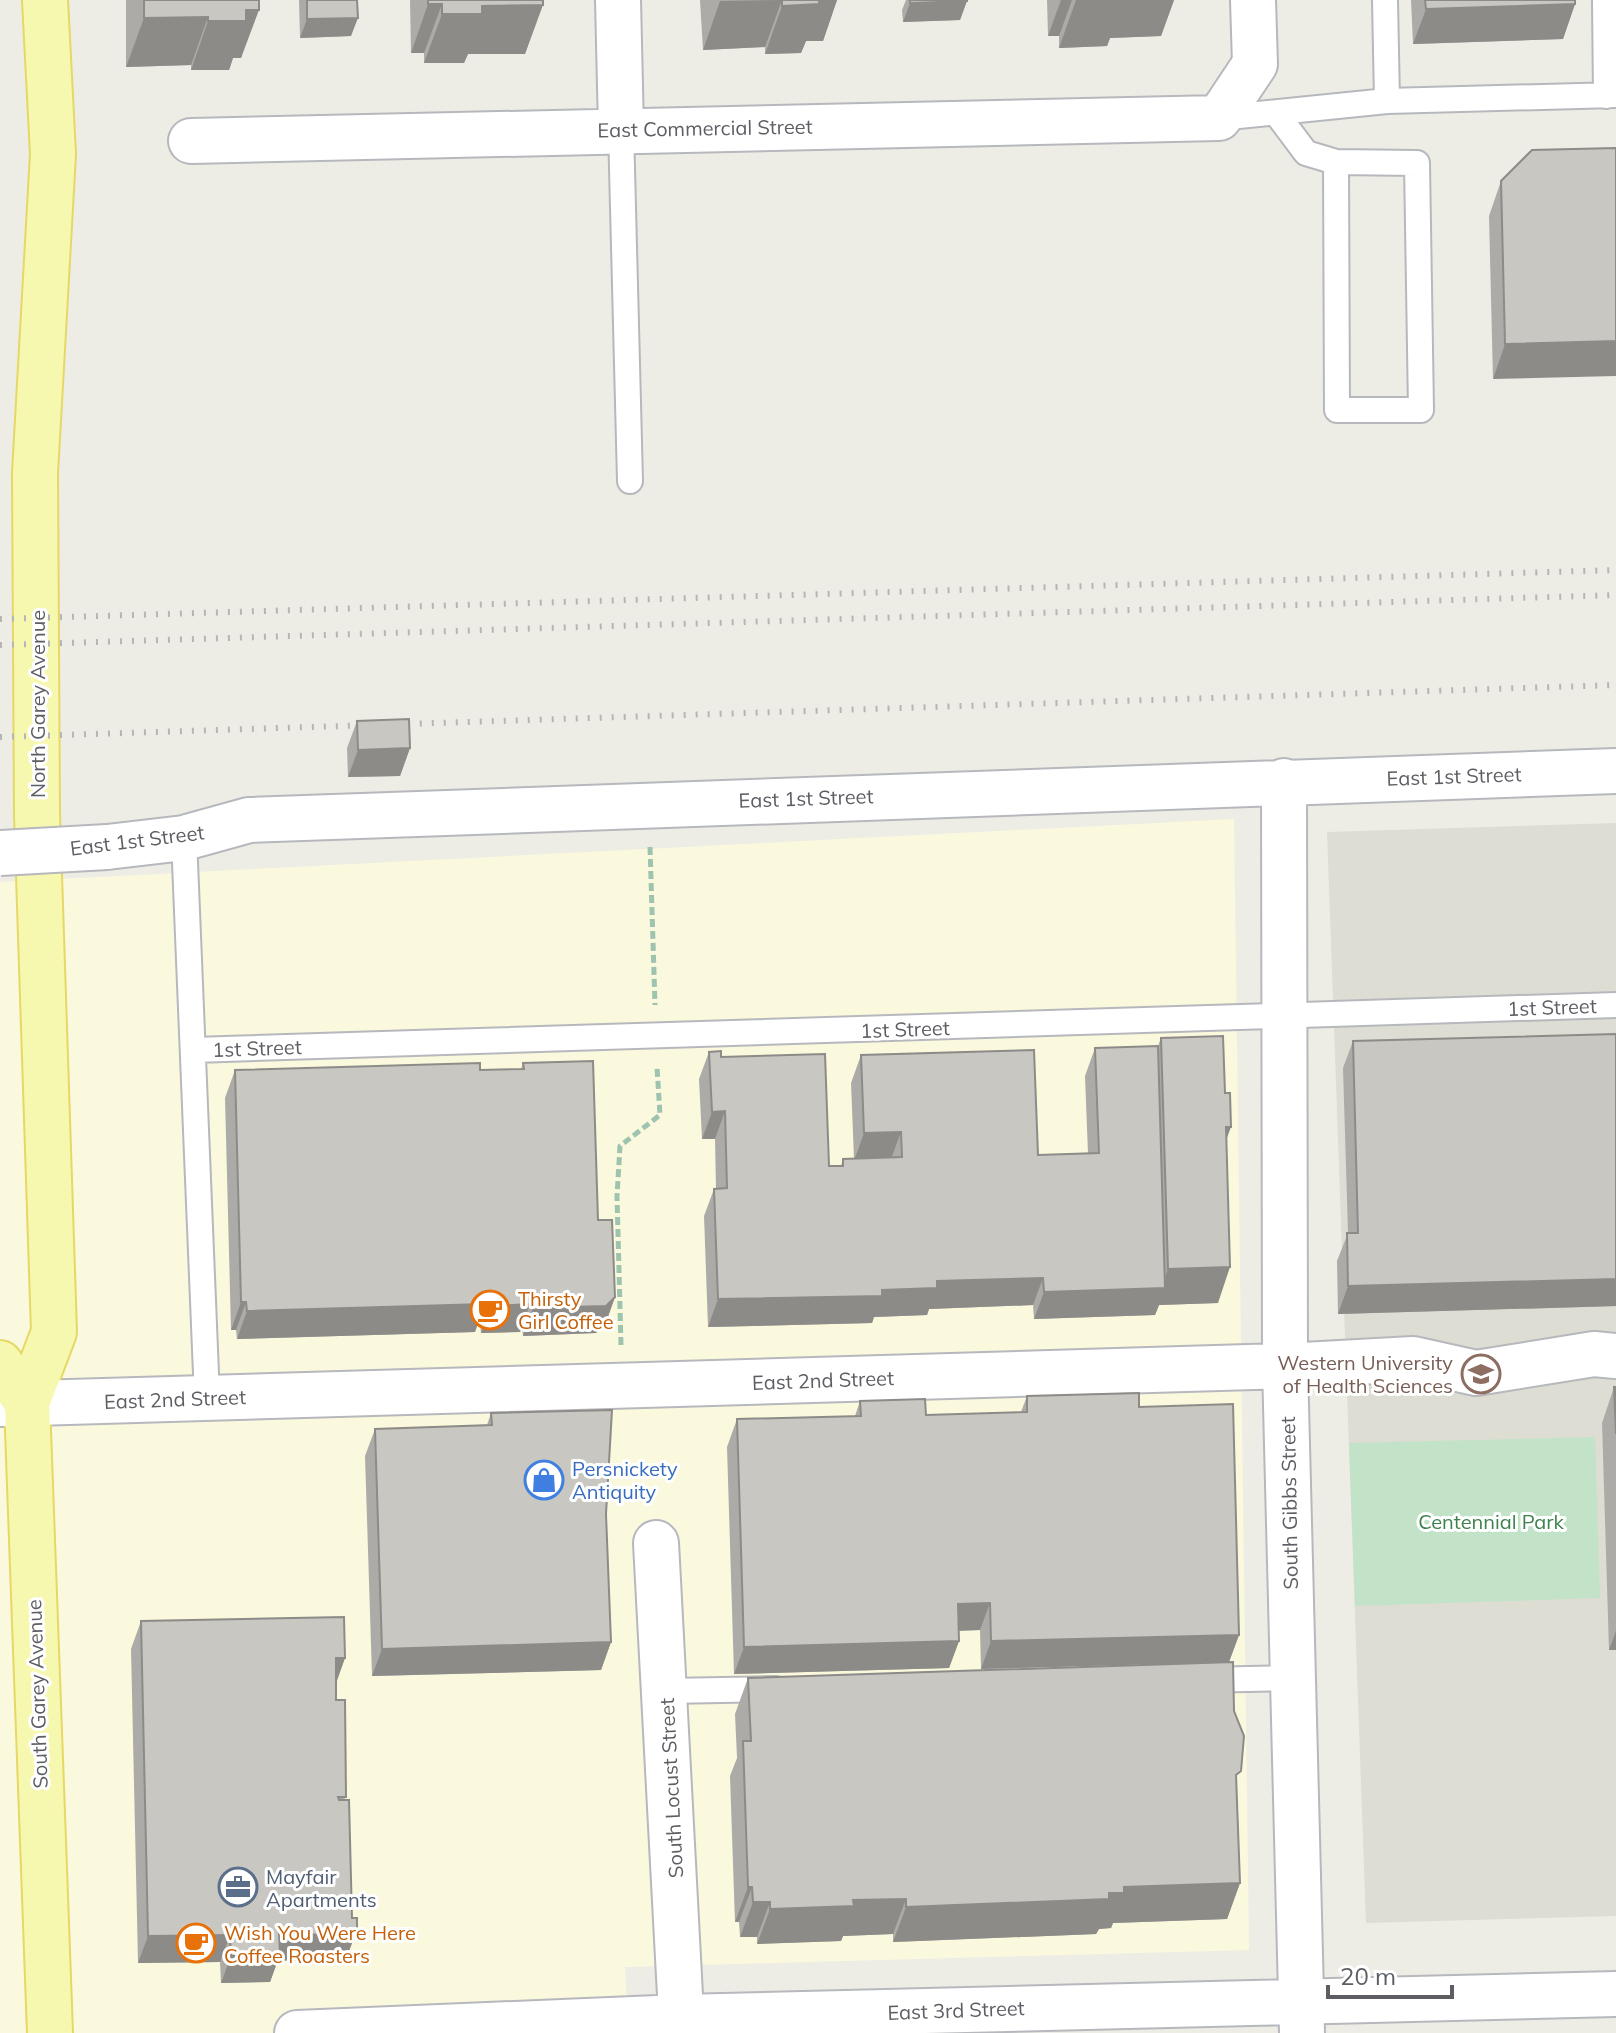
<svg xmlns="http://www.w3.org/2000/svg" width="1616" height="2033" font-family="Mulish,sans-serif">
<style>
.commercial{fill:#fbf9dd}
.education{fill:#ddddd3}
.green{fill:#c3e3c9}
.lines{fill:none;stroke-linecap:round;stroke-linejoin:round}
.lane-casing{stroke:#b7b8bd;stroke-width:28}
.street-casing{stroke:#b7b8bd;stroke-width:48}
.primary-casing{stroke:#e5d866;stroke-width:48}
.path{stroke:#9ec3af;stroke-width:5;stroke-dasharray:8 4;stroke-linecap:butt}
.lane{stroke:#fff;stroke-width:24}
.street{stroke:#fff;stroke-width:44}
.primary{stroke:#f7f8af;stroke-width:44}
.rail{stroke:#b5b5b6;stroke-width:6;stroke-dasharray:2 10;stroke-linecap:butt}
.street-bridge-casing{stroke:#b7b8bd;stroke-width:48;stroke-linecap:butt}
.street-bridge{stroke:#fff;stroke-width:44}
.wall{fill:#adaba7}
.shaded-wall{fill:#8d8b88}
.building{fill:#c9c7c2;stroke:#8d8b88;stroke-width:2}
.labels{text-anchor:middle;dominant-baseline:central;stroke-width:6;stroke-linejoin:round;paint-order:stroke}
.street-label{font-size:20px;fill:#5d5e64;stroke:#fff}
.food-label{font-size:20px;fill:#c56008;stroke:#fff;text-anchor:start}
.education-label{font-size:20px;fill:#785e54;stroke:#fff;text-anchor:end}
.shop-label{font-size:20px;fill:#366cbe;stroke:#fff;text-anchor:start}
.park-label{font-size:20px;fill:#3d824c;stroke:#fff}
.service-label{font-size:20px;fill:#4e5e75;stroke:#fff;text-anchor:start}
</style>
<rect width="100%" height="100%" fill="#eeede5"/>
<path class="commercial" d="M 1234,819 L 1249,1950 L 625,1967 L 628,2033 L 0,2033 L 0,882 Z"/>
<path class="education" d="M 1616,823 L 1616,1916 L 1366,1923 L 1327,832 Z"/>
<path class="green" d="M 1595,1437 L 1600,1598 L 1355,1606 L 1349,1443 Z"/>
<g class="lines">
<defs>
<path id="lane" d="M 1385,0 L 1387,101
M 1605,0 L 1606,96
M 1276,113 L 1306,153 L 1336,162 L 1417,163 L 1421,410 L 1337,410 L 1336,162
M 1219,118 L 1387,101 L 1616,95
M 621,129 L 630,481
M 184,838 L 207,1398
M 194,1050 L 1616,1005
M 1200,1680 L 1293,1678
M 666,1691 L 776,1689"/>
<path id="street" d="M 618,0 L 621,129
M 191,141 L 1219,118 L 1255,64 L 1253,0
M 1284,781 L 1285,1366 L 1302,2033
M 107,847 L 184,838 L 249,820 L 1616,771
M 0,1404 L 1285,1366 L 1413,1359 L 1476,1373 L 1594,1354 L 1616,1356
M 656,1543 L 682,2033
M 297,2033 L 681,2017 L 1616,1994"/>
<path id="primary" d="M 0,1363 L 27,1403 L 50,2033
M 27,1403 L 54,1332 L 37,814 L 35,473 L 53,154 L 45,0"/>
</defs>
<use href="#lane" class="lane-casing"/>
<use href="#street" class="street-casing"/>
<use href="#primary" class="primary-casing"/>
<path class="path" d="M 650,847 L 655,1005
M 621,1345 L 617,1196 L 620,1146 L 660,1115 L 657,1067"/>
<use href="#lane" class="lane"/>
<use href="#street" class="street"/>
<use href="#primary" class="primary"/>
<path class="rail" d="M 0,619 L 1616,570
M 0,645 L 1616,595
M 0,737 L 1616,685"/>
<defs>
<path id="street-bridge" d="M 0,853 L 107,847"/>
</defs>
<use href="#street-bridge" class="street-bridge-casing"/>
<use href="#street-bridge" class="street-bridge"/>
</g>
<path class="wall" d="M 126,0 L 259,0 L 241,58 L 233,58 L 229,70 L 191,70 L 191,65 L 126,67 Z
M 299,0 L 357,0 L 351,36 L 300,38 Z
M 410,0 L 543,0 L 525,54 L 468,54 L 464,63 L 424,63 L 424,53 L 411,53 Z
M 700,0 L 837,0 L 823,41 L 806,41 L 801,53 L 765,54 L 765,47 L 703,50 Z
M 906,0 L 967,0 L 960,20 L 903,22 L 902,10 Z
M 1047,0 L 1174,0 L 1161,36 L 1110,38 L 1107,46 L 1059,48 L 1059,36 L 1048,36 Z
M 1411,0 L 1575,0 L 1575,4 L 1563,39 L 1413,44 Z
M 1616,148 L 1493,379 L 1489,216 L 1501,181 Z
M 357,721 L 410,748 L 400,776 L 348,777 L 347,748 Z
M 1616,1034 L 1616,1306 L 1338,1314 L 1337,1261 L 1348,1233 L 1343,1068 L 1353,1041 Z
M 1161,1038 L 1226,1140 L 1218,1303 L 1159,1305 L 1155,1315 L 1034,1319 L 1033,1305 L 929,1309 L 927,1315 L 874,1317 L 872,1323 L 708,1327 L 704,1216 L 714,1189 L 716,1189 L 715,1139 L 702,1139 L 699,1079 L 709,1052 L 721,1057 L 829,1166 L 841,1166 L 843,1159 L 854,1159 L 851,1083 L 861,1055 L 1038,1155 L 1088,1154 L 1085,1076 L 1095,1048 L 1158,1046 Z
M 523,1063 L 598,1220 L 615,1297 L 605,1325 L 596,1333 L 523,1336 L 522,1328 L 520,1332 L 481,1333 L 480,1323 L 478,1323 L 475,1332 L 237,1339 L 236,1330 L 231,1330 L 225,1098 L 235,1070 L 480,1070 L 521,1069 Z
M 1614,1387 L 1616,1387 L 1616,1650 L 1609,1650 L 1602,1423 Z
M 1027,1396 L 1139,1407 L 1239,1635 L 1229,1662 L 981,1669 L 980,1630 L 959,1631 L 959,1641 L 949,1668 L 734,1674 L 727,1447 L 737,1419 L 855,1416 L 860,1401 L 926,1415 L 1021,1412 Z
M 491,1413 L 606,1514 L 611,1642 L 601,1670 L 372,1676 L 365,1456 L 375,1429 L 487,1425 Z
M 141,1621 L 345,1658 L 336,1684 L 336,1700 L 345,1800 L 347,1957 L 313,1958 L 311,1962 L 278,1960 L 270,1982 L 221,1983 L 220,1962 L 138,1963 L 131,1649 Z
M 748,1678 L 1236,1783 L 1240,1883 L 1227,1919 L 1113,1923 L 1111,1928 L 1099,1929 L 1096,1934 L 893,1942 L 893,1934 L 843,1936 L 841,1941 L 757,1944 L 757,1937 L 740,1937 L 739,1922 L 735,1922 L 730,1776 L 737,1758 L 735,1714 Z"/>
<path class="shaded-wall" d="M 782,0 L 765,47 L 703,50 L 720,1 Z
M 816,0 L 837,0 L 823,41 L 806,41 L 801,53 L 765,54 L 782,6 Z
M 1061,0 L 1072,0 L 1059,36 L 1048,36 Z
M 1076,0 L 1174,0 L 1161,36 L 1110,38 L 1107,46 L 1059,48 Z
M 967,1 L 960,20 L 903,22 L 910,3 Z
M 428,4 L 442,4 L 424,53 L 411,53 Z
M 1575,4 L 1563,39 L 1413,44 L 1426,9 Z
M 543,5 L 525,54 L 468,54 L 464,63 L 424,63 L 442,14 L 482,6 Z
M 246,10 L 259,10 L 241,58 L 233,58 L 229,70 L 191,70 L 208,21 Z
M 208,17 L 191,65 L 126,67 L 144,18 Z
M 358,18 L 351,36 L 300,38 L 307,19 Z
M 1616,341 L 1616,376 L 1493,379 L 1505,344 Z
M 410,748 L 400,776 L 348,777 L 358,750 Z
M 725,1111 L 715,1139 L 702,1139 L 712,1112 Z
M 1226,1127 L 1231,1127 L 1218,1162 Z
M 901,1132 L 891,1159 L 854,1161 L 864,1133 Z
M 1230,1267 L 1218,1303 L 1159,1305 L 1155,1315 L 1034,1319 L 1044,1292 L 1161,1288 L 1168,1269 Z
M 1043,1278 L 1033,1305 L 929,1309 L 927,1315 L 874,1317 L 872,1323 L 708,1327 L 718,1299 L 882,1290 L 937,1281 Z
M 1616,1279 L 1616,1306 L 1338,1314 L 1348,1286 Z
M 490,1296 L 480,1323 L 478,1323 L 475,1332 L 237,1339 L 247,1311 Z
M 615,1297 L 605,1325 L 596,1333 L 523,1336 L 533,1308 Z
M 241,1302 L 246,1302 L 236,1330 L 231,1330 Z
M 530,1304 L 520,1332 L 481,1333 L 491,1306 Z
M 990,1603 L 980,1630 L 948,1631 L 958,1604 Z
M 1616,1631 L 1616,1650 L 1609,1650 Z
M 1239,1635 L 1229,1662 L 981,1669 L 991,1641 Z
M 959,1641 L 949,1668 L 734,1674 L 744,1647 Z
M 611,1642 L 601,1670 L 372,1676 L 382,1649 Z
M 336,1658 L 345,1658 L 335,1685 Z
M 1240,1883 L 1227,1919 L 1113,1923 L 1111,1928 L 1099,1929 L 1096,1934 L 893,1942 L 906,1907 L 1109,1893 L 1124,1887 Z
M 748,1887 L 752,1887 L 739,1922 L 735,1922 Z
M 906,1899 L 893,1934 L 843,1936 L 841,1941 L 757,1944 L 770,1909 L 853,1900 Z
M 753,1902 L 770,1902 L 757,1937 L 740,1937 Z
M 357,1930 L 347,1957 L 313,1958 L 311,1962 L 278,1960 L 270,1982 L 221,1983 L 231,1956 L 279,1932 Z
M 230,1935 L 220,1962 L 138,1963 L 148,1936 Z"/>
<path class="building" d="M 144,0 L 259,0 L 259,10 L 246,10 L 246,21 L 208,21 L 208,17 L 144,18 Z
M 307,0 L 357,0 L 358,18 L 307,19 Z
M 428,0 L 543,0 L 543,5 L 482,6 L 482,14 L 442,14 L 442,4 L 428,4 Z
M 782,0 L 819,0 L 819,4 L 782,6 Z
M 910,0 L 967,0 L 967,1 L 910,3 Z
M 1425,0 L 1575,0 L 1575,4 L 1426,9 Z
M 1616,148 L 1616,341 L 1505,344 L 1501,181 L 1532,150 Z
M 409,719 L 410,748 L 358,750 L 357,721 Z
M 1616,1034 L 1616,1279 L 1348,1286 L 1347,1233 L 1358,1233 L 1353,1041 Z
M 1223,1036 L 1225,1093 L 1230,1093 L 1231,1127 L 1226,1127 L 1230,1267 L 1168,1269 L 1161,1038 Z
M 1158,1046 L 1165,1288 L 1044,1292 L 1043,1278 L 937,1281 L 937,1288 L 882,1290 L 882,1296 L 718,1299 L 714,1189 L 727,1188 L 725,1111 L 712,1112 L 709,1052 L 721,1051 L 721,1057 L 825,1054 L 829,1166 L 843,1166 L 843,1159 L 902,1157 L 901,1132 L 864,1133 L 861,1055 L 1034,1050 L 1038,1155 L 1099,1153 L 1095,1048 Z
M 593,1061 L 598,1220 L 612,1220 L 615,1297 L 606,1306 L 533,1308 L 530,1294 L 530,1304 L 491,1306 L 490,1296 L 484,1296 L 485,1304 L 247,1311 L 246,1302 L 241,1302 L 235,1070 L 480,1063 L 480,1070 L 524,1069 L 523,1063 Z
M 1614,1387 L 1616,1387 L 1616,1434 Z
M 1139,1393 L 1139,1407 L 1233,1404 L 1239,1635 L 991,1641 L 990,1603 L 958,1604 L 959,1641 L 744,1647 L 737,1419 L 861,1416 L 860,1401 L 925,1399 L 926,1415 L 1027,1412 L 1027,1396 Z
M 612,1410 L 606,1514 L 611,1642 L 382,1649 L 375,1429 L 492,1425 L 491,1413 Z
M 344,1617 L 345,1658 L 336,1658 L 336,1700 L 345,1700 L 346,1797 L 338,1797 L 339,1800 L 349,1800 L 352,1918 L 357,1918 L 357,1930 L 321,1931 L 321,1935 L 279,1932 L 280,1955 L 231,1956 L 230,1935 L 148,1936 L 141,1621 Z
M 1233,1662 L 1234,1711 L 1244,1736 L 1241,1771 L 1236,1775 L 1240,1883 L 1124,1887 L 1124,1893 L 1109,1893 L 1109,1899 L 906,1907 L 906,1899 L 853,1900 L 854,1906 L 770,1909 L 770,1902 L 753,1902 L 752,1887 L 748,1887 L 743,1741 L 751,1741 L 748,1678 Z"/>
<defs>
<symbol id="cafe-ring" viewBox="-11 -11 22 22"><circle r="9.5" fill="#fff" stroke="#e8710a" stroke-width="1.5"/><path d="M-5.5-4.5H6V0H3Q3 3.5 0 3.5H-2.5Q-5.5 3.5-5.5 0ZM3-3.2v2h1.7v-2ZM-6 4.5H4V6H-6Z" fill="#e8710a"/></symbol>
<symbol id="university-ring" viewBox="-11 -11 22 22"><circle r="9.5" fill="#fff" stroke="#8d6e63" stroke-width="1.5"/><path d="M0-5L7-2L0 1L-7-2ZM-4 1L0 2.5L4 1V4Q0 6-4 4Z" fill="#8d6e63"/></symbol>
<symbol id="shop-ring" viewBox="-11 -11 22 22"><circle r="9.5" fill="#fff" stroke="#3f7fe0" stroke-width="1.5"/><path d="M-5-2.5h2.3a2.7 3.5 0 0 1 5.4 0H5L5.5 6h-11ZM-1.5-2.5h3a1.5 2.3 0 0 0-3 0Z" fill="#3f7fe0"/></symbol>
<symbol id="office-ring" viewBox="-11 -11 22 22"><circle r="9.5" fill="#fff" stroke="#5c6f8a" stroke-width="1.5"/><path d="M-6-3h4V-5.5h4V-3h4V5H-6ZM-1-4.5V-3h2v-1.5ZM-6 0V1H6V0Z" fill="#5c6f8a"/></symbol>
</defs>
<g fill-rule="evenodd">
<use href="#cafe-ring" x="468" y="1288" width="44" height="44"/>
<use href="#university-ring" x="1459" y="1352" width="44" height="44"/>
<use href="#shop-ring" x="522" y="1458" width="44" height="44"/>
<use href="#office-ring" x="216" y="1865" width="44" height="44"/>
<use href="#cafe-ring" x="174" y="1921" width="44" height="44"/>
</g>
<g class="labels">
<g class="street-label">
<text transform="translate(705 128) rotate(-1)">East Commercial Street</text>
<text transform="translate(37 704) rotate(-90)">North Garey Avenue</text>
<text transform="translate(1454 776) rotate(-2)">East 1st Street</text>
<text transform="translate(806 798) rotate(-2)">East 1st Street</text>
<text transform="translate(137 840) rotate(-7)">East 1st Street</text>
<text transform="translate(1552 1007) rotate(-2)">1st Street</text>
<text transform="translate(905 1029) rotate(-2)">1st Street</text>
<text transform="translate(257 1048) rotate(-2)">1st Street</text>
<text transform="translate(823 1380) rotate(-2)">East 2nd Street</text>
<text transform="translate(175 1399) rotate(-2)">East 2nd Street</text>
<text transform="translate(1289 1503) rotate(-91)">South Gibbs Street</text>
<text transform="translate(37 1694) rotate(-92)">South Garey Avenue</text>
<text transform="translate(671 1788) rotate(-93)">South Locust Street</text>
<text transform="translate(956 2010) rotate(-2)">East 3rd Street</text>
</g>
<g class="food-label">
<text x="518" y="1298">Thirsty<tspan x="518" dy="23">Girl Coffee</tspan></text>
<text x="224" y="1932">Wish You Were Here<tspan x="224" dy="23">Coffee Roasters</tspan></text>
</g>
<g class="education-label">
<text x="1453" y="1362">Western University<tspan x="1453" dy="23">of Health Sciences</tspan></text>
</g>
<g class="shop-label">
<text x="572" y="1468">Persnickety<tspan x="572" dy="23">Antiquity</tspan></text>
</g>
<g class="park-label">
<text x="1491" y="1521">Centennial Park</text>
</g>
<g class="service-label">
<text x="266" y="1876">Mayfair<tspan x="266" dy="23">Apartments</tspan></text>
</g>
</g>
<path d="M1328 1985v12h124v-12" fill="none" stroke="#5d5e64" stroke-width="4"/>
<text x="1340" y="1985" font-size="24" fill="#5d5e64" stroke="#ffffff" stroke-width="6" paint-order="stroke">20 m</text>
</svg>
